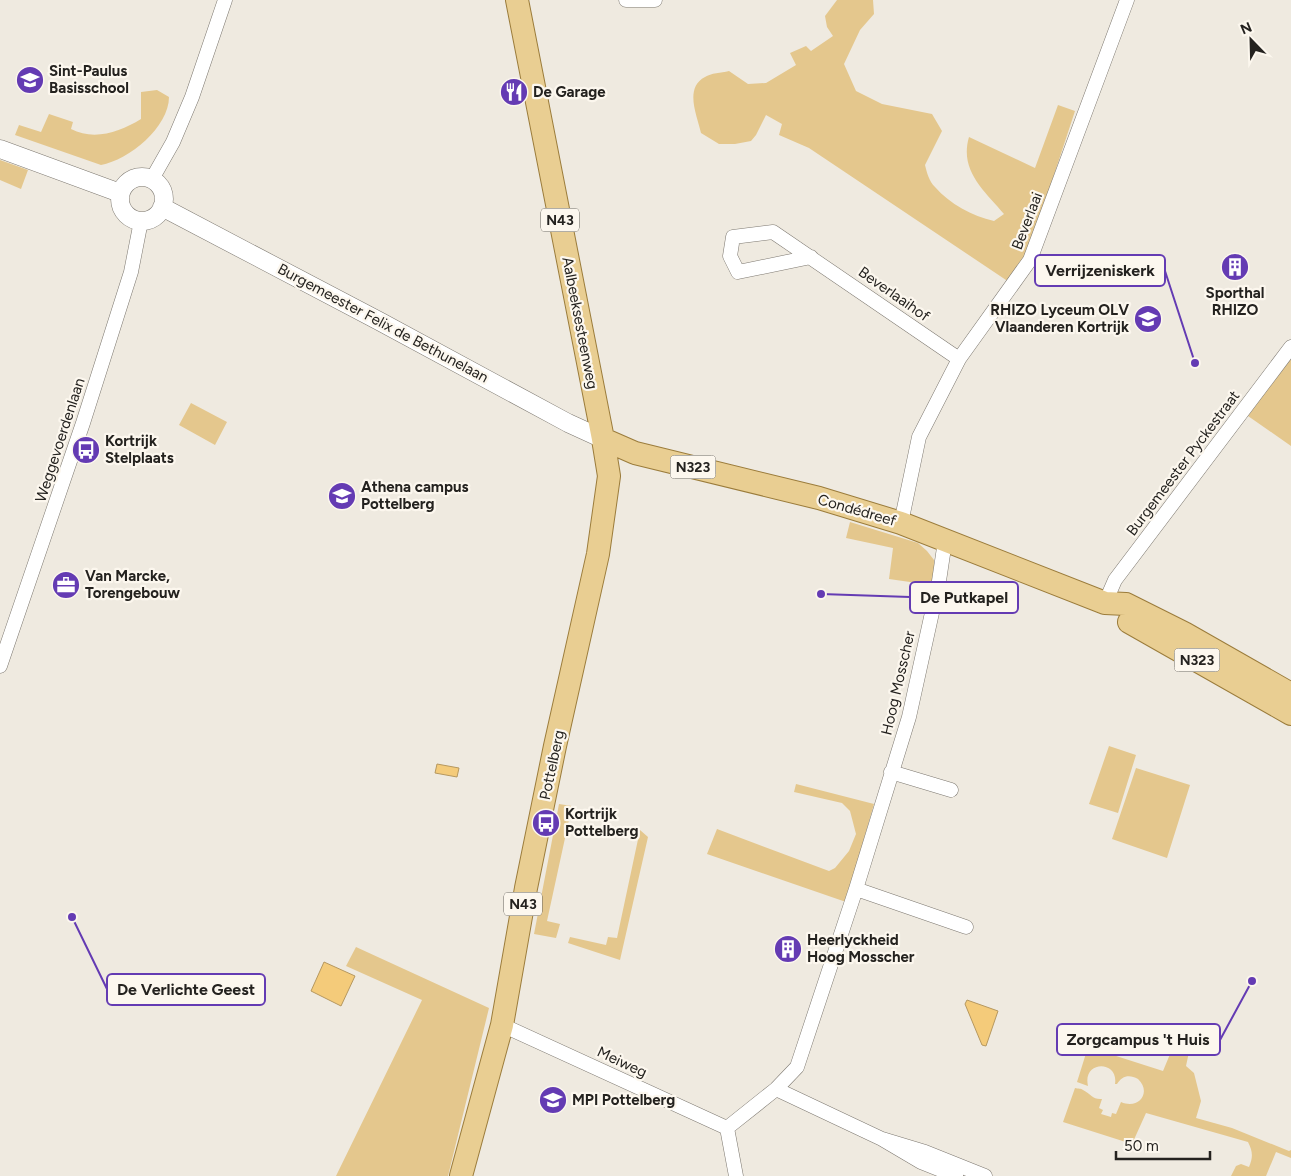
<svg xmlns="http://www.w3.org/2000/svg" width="1291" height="1176" font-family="Figtree,sans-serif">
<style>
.green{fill:#e4c78d}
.water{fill:#f4cb7a;stroke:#b6985f}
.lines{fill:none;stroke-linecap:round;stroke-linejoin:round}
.minor-casing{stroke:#7d7870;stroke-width:15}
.tertiary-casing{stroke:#7d7870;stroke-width:19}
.primary-casing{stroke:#9b7c3b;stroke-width:24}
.minor{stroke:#fff;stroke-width:14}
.tertiary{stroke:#fff;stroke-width:18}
.primary{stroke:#e9ce92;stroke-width:22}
.labels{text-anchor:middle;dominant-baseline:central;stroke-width:4.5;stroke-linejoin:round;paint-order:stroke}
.shield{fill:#fcf7ee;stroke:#65625d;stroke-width:1}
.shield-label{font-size:14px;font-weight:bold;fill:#24221f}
.poi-label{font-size:15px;font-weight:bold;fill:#24221f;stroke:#fcf7ee;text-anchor:start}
.street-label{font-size:15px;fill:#24221f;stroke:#fcf7ee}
.leader{fill:none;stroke:#643bb3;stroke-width:2}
.callout-dot{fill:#643bb3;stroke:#fcf7ee;stroke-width:2}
.callout{fill:#fcf7ee;stroke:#643bb3;stroke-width:2}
.callout-label{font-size:16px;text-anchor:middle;font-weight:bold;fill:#24221f}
</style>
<rect width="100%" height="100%" fill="#efeae0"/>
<path class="green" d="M 837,0 L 873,0 L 874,14 L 860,30 L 844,64 L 856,91 L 882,104 L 932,114 L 942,131 L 925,165 C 927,173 929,181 935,187 C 950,204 972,216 994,221 L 1004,214 C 985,191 959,171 969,137 L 1035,168 L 1058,105 L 1075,111 L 1030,248 L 1009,282 L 809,148 L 779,135 L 782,124 L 766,115 L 756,135 L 751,141 L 735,144 L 719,144 L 701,133 C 697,115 684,88 705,77 C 711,73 721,73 729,71 L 748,84 L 766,83 L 796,65 L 790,53 L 806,46 L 811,51 L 833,36 L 827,27 L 825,16 Z
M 157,90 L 169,97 C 169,127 129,160 101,165 L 15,135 L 19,125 L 41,132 L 49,114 L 73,122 L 71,129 C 94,141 120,132 141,119 L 141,92 Z
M 0,160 L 28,170 L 21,189 L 0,180 Z
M 1291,357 L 1291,446 L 1248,416 Z
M 191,403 L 227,422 L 215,445 L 179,425 Z
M 850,522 L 918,543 L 927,551 L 934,560 L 935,571 L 931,585 L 889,579 L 893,548 L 846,538 Z
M 1109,746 L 1136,755 L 1118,813 L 1089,804 Z
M 1136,768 L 1190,785 L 1167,858 L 1112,839 Z
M 796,784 L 874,804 L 846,902 L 707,854 L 717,829 L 829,871 L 835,868 L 849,851 L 856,834 L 850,811 L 842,803 L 794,792 Z
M 559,804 L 572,806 L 547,921 L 560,924 L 556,938 L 534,934 Z
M 640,830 L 648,837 L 620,960 L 568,943 L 570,937 L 606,945 L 608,937 L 617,938 Z
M 356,947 L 489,1008 L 448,1176 L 336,1176 L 422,1000 L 346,966 Z
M 1088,1047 L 1163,1071 L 1173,1047 L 1189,1052 L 1186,1066 L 1194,1073 L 1201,1101 L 1196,1118 L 1232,1128 L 1289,1151 L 1291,1150 L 1291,1158 L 1276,1152 L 1266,1176 L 1231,1176 L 1236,1166 L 1241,1164 L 1249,1167 C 1253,1157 1253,1152 1248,1142 L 1146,1113 L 1132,1144 L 1063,1122 L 1075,1088 C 1078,1089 1081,1088 1083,1090 C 1091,1094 1093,1100 1102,1099 L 1099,1108 L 1103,1110 L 1101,1114 L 1111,1117 L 1112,1113 L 1116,1114 L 1121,1102 C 1139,1110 1152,1092 1138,1079 C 1129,1074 1122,1076 1117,1084 L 1115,1084 C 1119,1060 1082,1060 1088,1086 L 1077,1082 Z"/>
<path class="water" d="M 437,764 L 459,768 L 457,777 L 435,773 Z
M 324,962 L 355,976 L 341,1006 L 311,991 Z
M 967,1000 L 998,1011 L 986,1046 L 982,1045 L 965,1004 Z"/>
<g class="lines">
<defs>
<path id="minor" d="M 626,0 L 655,0
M 152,179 L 173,142 L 192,97 L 225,0
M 811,257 L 738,272 L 730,256 L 733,237 L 773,232 L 959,359
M 901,523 L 919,437 L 959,359 L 1030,260 L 1127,0
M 1105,603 L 1115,580 L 1291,347
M 0,666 L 83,423 L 131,272 L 141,221
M 891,772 L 951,790
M 856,889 L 966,927
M 502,1025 L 727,1128
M 776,1089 L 882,1139
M 727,1128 L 776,1089 L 797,1067 L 856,889 L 909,717 L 939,581 L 945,541
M 727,1128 L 736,1176
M 956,1176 L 921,1162 L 882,1139 L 925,1152 L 985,1176"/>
<path id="tertiary" d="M 0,149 L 120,193
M120 199a22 22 0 1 1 44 0a22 22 0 1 1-44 0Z
M 162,207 L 379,321 L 568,423 L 603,439"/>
<path id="primary" d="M 603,439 L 635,453 L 819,498 L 901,523 L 1105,603 L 1126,604 L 1184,633 L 1291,694
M 1129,622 L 1291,714
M 461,1176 L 502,1025 L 526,888 L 555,746 L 598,554 L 609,476 L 603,439 L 517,0"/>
</defs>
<use href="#minor" class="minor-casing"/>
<use href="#tertiary" class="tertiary-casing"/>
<use href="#primary" class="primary-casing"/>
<use href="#minor" class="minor"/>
<use href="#tertiary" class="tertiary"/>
<use href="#primary" class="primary"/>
</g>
<defs>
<symbol id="school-disc" viewBox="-11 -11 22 22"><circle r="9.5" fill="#643bb3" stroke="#fcf7ee"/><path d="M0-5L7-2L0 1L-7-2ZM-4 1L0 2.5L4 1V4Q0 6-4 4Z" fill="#fff"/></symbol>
<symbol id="restaurant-disc" viewBox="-11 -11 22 22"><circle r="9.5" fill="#643bb3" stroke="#fcf7ee"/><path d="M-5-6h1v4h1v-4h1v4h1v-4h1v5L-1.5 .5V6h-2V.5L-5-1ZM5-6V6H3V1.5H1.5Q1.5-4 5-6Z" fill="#fff"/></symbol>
<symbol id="building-disc" viewBox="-11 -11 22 22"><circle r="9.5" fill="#643bb3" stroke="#fcf7ee"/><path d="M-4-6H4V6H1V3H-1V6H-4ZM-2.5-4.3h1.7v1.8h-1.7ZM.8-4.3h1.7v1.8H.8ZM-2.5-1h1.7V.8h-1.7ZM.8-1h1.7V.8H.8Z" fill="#fff"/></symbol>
<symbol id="bus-disc" viewBox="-11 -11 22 22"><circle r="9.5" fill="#643bb3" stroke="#fcf7ee"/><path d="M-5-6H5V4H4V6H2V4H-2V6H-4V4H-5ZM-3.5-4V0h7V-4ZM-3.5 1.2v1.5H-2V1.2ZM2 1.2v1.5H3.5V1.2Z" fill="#fff"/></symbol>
<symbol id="office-disc" viewBox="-11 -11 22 22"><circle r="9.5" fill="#643bb3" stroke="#fcf7ee"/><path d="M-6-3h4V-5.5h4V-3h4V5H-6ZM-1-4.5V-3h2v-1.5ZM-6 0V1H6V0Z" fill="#fff"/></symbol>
</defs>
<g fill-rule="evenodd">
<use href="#school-disc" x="14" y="64" width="32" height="32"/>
<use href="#restaurant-disc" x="498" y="76" width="32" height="32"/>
<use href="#building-disc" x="1219" y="251" width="32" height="32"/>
<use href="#school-disc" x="1132" y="303" width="32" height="32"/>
<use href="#bus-disc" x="70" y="434" width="32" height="32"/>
<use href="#school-disc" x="326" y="480" width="32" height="32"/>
<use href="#office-disc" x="50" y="569" width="32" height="32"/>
<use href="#bus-disc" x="530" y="807" width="32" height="32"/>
<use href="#building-disc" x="772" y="933" width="32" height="32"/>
<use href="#school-disc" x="537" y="1084" width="32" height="32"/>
</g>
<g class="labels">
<g class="shield">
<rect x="541" y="208.5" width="38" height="23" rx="4"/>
<rect x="670.5" y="455.5" width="45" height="23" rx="4"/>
<rect x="1174.5" y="648.5" width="45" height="23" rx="4"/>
<rect x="504" y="892.5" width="38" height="23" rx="4"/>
</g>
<g class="shield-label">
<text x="560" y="220">N43</text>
<text x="693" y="467">N323</text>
<text x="1197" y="660">N323</text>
<text x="523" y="904">N43</text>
</g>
<g class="poi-label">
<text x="49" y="71">Sint-Paulus<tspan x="49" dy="17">Basisschool</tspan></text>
<text x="533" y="92">De Garage</text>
<text x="1235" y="293" text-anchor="middle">Sporthal<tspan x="1235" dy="17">RHIZO</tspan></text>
<text x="1129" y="310" text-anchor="end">RHIZO Lyceum OLV<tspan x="1129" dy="17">Vlaanderen Kortrijk</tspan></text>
<text x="105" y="441">Kortrijk<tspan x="105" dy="17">Stelplaats</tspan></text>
<text x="361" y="487">Athena campus<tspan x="361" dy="17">Pottelberg</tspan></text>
<text x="85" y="576">Van Marcke,<tspan x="85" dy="17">Torengebouw</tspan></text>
<text x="565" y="814">Kortrijk<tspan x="565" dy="17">Pottelberg</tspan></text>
<text x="807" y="940">Heerlyckheid<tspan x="807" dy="17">Hoog Mosscher</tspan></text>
<text x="572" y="1100">MPI Pottelberg</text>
</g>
<g class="street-label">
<text transform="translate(1027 221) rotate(-69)">Beverlaai</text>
<text transform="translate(894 294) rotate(35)">Beverlaaihof</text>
<text transform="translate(383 323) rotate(28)">Burgemeester Felix de Bethunelaan</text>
<text transform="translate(580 323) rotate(79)">Aalbeeksesteenweg</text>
<text transform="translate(60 440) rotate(-72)">Weggevoerdenlaan</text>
<text transform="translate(1183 463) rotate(-53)">Burgemeester Pyckestraat</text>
<text transform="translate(857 510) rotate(16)">Condédreef</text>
<text transform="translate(898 683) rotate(-77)">Hoog Mosscher</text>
<text transform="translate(552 765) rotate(-78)">Pottelberg</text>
<text transform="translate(622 1062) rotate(25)">Meiweg</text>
</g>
</g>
<path class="leader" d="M1195 363L1165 271M821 594L910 597M72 917L107 989M1252 981L1220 1040"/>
<g class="callout-dot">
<circle cx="1195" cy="363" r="5"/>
<circle cx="821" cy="594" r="5"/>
<circle cx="72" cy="917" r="5"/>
<circle cx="1252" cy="981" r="5"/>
</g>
<g class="callout">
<rect x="1035" y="255" width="130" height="31" rx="5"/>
<rect x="910" y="582" width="108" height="31" rx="5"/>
<rect x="107" y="974" width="158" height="31" rx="5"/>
<rect x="1057" y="1024" width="163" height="31" rx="5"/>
</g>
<g class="callout-label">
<text x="1100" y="276">Verrijzeniskerk</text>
<text x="964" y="603">De Putkapel</text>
<text x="186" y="995">De Verlichte Geest</text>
<text x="1138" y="1045">Zorgcampus 't Huis</text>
</g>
<g transform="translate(1251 40) rotate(337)" stroke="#fcf7ee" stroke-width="4" paint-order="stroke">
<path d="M0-4L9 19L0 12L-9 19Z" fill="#24221f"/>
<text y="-8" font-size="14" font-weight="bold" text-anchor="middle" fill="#24221f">N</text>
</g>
<path d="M1116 1151v8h94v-8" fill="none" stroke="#24221f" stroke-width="2.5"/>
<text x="1124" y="1151" font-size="15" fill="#24221f" stroke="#fcf7ee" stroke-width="4" paint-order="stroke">50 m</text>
</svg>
